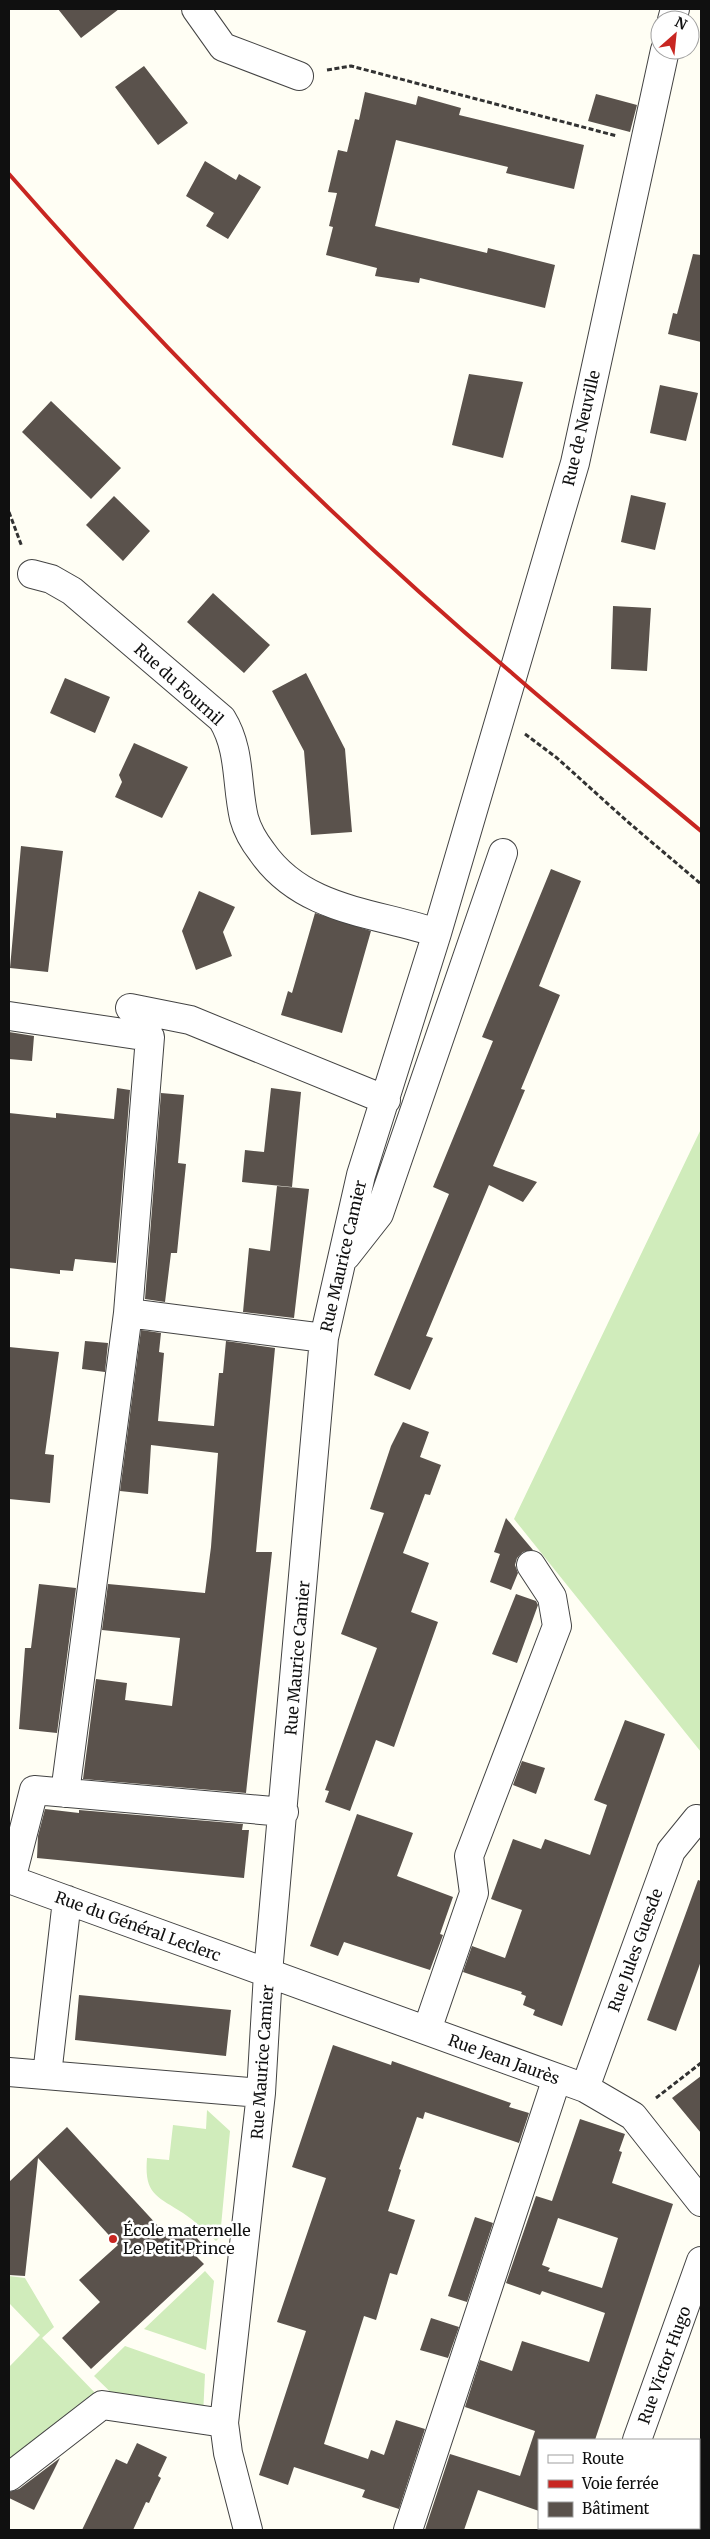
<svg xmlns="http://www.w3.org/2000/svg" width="710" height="2539" font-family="Merriweather,serif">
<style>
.grass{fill:#d0ecbb}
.building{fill:#5a524c;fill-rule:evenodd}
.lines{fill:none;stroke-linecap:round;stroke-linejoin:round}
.minor-casing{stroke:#434343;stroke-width:30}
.path{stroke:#323232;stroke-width:3;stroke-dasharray:5 2.5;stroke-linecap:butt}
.minor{stroke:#fff;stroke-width:28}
.rail{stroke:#c82621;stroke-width:4}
.poi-dot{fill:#c82621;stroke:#fff;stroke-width:2}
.labels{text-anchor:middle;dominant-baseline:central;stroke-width:5;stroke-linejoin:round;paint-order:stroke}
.street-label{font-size:16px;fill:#101010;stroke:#fff}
.poi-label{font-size:16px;fill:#101010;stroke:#fff;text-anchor:start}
</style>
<rect width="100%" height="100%" fill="#fffef4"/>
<path class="grass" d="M 701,1129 L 701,1752 L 514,1519 Z
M 207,2110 L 230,2131 L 220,2237 L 216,2241 C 205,2231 195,2221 183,2213 C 156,2196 144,2194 147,2158 L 169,2160 L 173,2125 L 206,2129 Z
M 205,2271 L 214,2281 L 206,2350 L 144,2329 Z
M 9,2276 L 25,2278 L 54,2327 L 42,2338 L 99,2397 L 9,2466 L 9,2367 L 40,2335 L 9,2303 Z
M 125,2346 L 205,2374 L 203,2416 L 125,2406 L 94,2376 Z"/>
<path class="building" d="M 58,9 L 119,9 L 81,38 Z
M 144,66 L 188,123 L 158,145 L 115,87 Z
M 365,92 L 416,105 L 418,96 L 461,108 L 459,115 L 584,145 L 574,189 L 506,173 L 508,167 L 396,140 L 375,226 L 487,253 L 488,248 L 555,265 L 545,308 L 420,278 L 419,283 L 375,276 L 377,268 L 326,255 L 333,227 L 329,226 L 337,193 L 328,192 L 338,150 L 347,152 L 355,119 L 359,120 Z
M 596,94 L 637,105 L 630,132 L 588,121 Z
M 205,161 L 236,180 L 239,174 L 261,187 L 228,239 L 206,226 L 214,213 L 186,196 Z
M 693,254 L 701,255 L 701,342 L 668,334 L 673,313 L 677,314 Z
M 469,374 L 523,382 L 503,458 L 452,445 Z
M 660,385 L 698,393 L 686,441 L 650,433 Z
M 51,401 L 121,468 L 91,499 L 22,432 Z
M 631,495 L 666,503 L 655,550 L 621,542 Z
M 114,496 L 150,531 L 123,561 L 86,525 Z
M 213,593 L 270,645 L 244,673 L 187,622 Z
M 613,606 L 651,608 L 647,671 L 611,669 Z
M 306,673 L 345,749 L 352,832 L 311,835 L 304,751 L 272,691 Z
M 65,678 L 110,697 L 95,733 L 50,713 Z
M 134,743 L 188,767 L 162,818 L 115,797 L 122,782 L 119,775 Z
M 21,846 L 63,851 L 48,972 L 10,968 Z
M 551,869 L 581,881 L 539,986 L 560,995 L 521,1089 L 525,1090 L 493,1166 L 537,1182 L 523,1202 L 489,1185 L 426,1336 L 433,1338 L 410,1390 L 374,1375 L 449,1194 L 433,1187 L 493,1041 L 482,1037 Z
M 199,891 L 235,907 L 223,932 L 232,956 L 196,970 L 182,931 Z
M 315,913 L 371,931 L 342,1033 L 281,1015 L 288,991 L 292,993 Z
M 9,1032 L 34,1036 L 32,1061 L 9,1059 Z
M 117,1088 L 130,1090 L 116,1263 L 75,1259 L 73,1271 L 60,1270 L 60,1274 L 9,1268 L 9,1113 L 56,1118 L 56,1113 L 114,1119 Z
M 271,1088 L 301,1092 L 292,1187 L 242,1182 L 245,1150 L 264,1152 Z
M 161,1093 L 184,1095 L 178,1163 L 186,1164 L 177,1253 L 171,1253 L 165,1302 L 145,1299 Z
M 277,1186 L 309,1189 L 294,1318 L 243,1312 L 249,1248 L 270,1251 Z
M 141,1330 L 161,1333 L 159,1352 L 164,1353 L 158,1421 L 214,1426 L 219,1373 L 223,1373 L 226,1341 L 275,1348 L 256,1552 L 272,1552 L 246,1793 L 83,1779 L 96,1679 L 127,1683 L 125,1700 L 172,1706 L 180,1638 L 102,1630 L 108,1584 L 205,1593 L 211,1547 L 218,1453 L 151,1445 L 148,1494 L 120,1491 Z
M 85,1341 L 108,1343 L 105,1372 L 82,1369 Z
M 9,1347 L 59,1352 L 45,1454 L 54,1455 L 50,1503 L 9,1499 Z
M 403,1422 L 429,1432 L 420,1457 L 441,1465 L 430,1495 L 425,1494 L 403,1553 L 429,1563 L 411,1612 L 438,1622 L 394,1747 L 376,1740 L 350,1811 L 325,1802 L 329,1791 L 325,1790 L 377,1648 L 341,1634 L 384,1513 L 370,1509 L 391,1446 Z
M 506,1518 L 533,1550 L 523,1552 L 517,1558 L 515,1565 L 518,1573 L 511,1590 L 490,1582 L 500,1554 L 494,1552 Z
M 39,1584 L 76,1588 L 57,1733 L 19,1729 L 25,1648 L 31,1648 Z
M 516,1594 L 536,1601 L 538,1605 L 517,1663 L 492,1654 Z
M 625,1720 L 665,1734 L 562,2026 L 533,2015 L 535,2010 L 523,2005 L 526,1996 L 521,1994 L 522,1992 L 463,1972 L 472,1946 L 505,1958 L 522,1910 L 491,1899 L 513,1839 L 541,1849 L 545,1839 L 590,1855 L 607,1805 L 594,1800 Z
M 522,1761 L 545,1768 L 536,1794 L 513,1785 Z
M 45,1809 L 79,1813 L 79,1810 L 243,1824 L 242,1830 L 249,1830 L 244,1878 L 37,1858 L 38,1836 Z
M 357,1814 L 413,1833 L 397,1876 L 453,1897 L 440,1934 L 443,1935 L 430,1970 L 344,1942 L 338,1956 L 310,1946 Z
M 698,1880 L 701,1881 L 701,1961 L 676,2031 L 647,2020 Z
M 79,1995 L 231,2010 L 226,2056 L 75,2040 Z
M 333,2045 L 391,2065 L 392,2061 L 511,2103 L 509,2107 L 529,2113 L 519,2143 L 425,2112 L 423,2119 L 417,2117 L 399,2169 L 401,2170 L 388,2211 L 415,2220 L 397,2275 L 390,2273 L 376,2320 L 364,2316 L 324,2444 L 368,2459 L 371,2450 L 384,2455 L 396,2420 L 425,2429 L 399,2509 L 362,2497 L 365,2490 L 294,2467 L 288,2485 L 259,2475 L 306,2331 L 277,2322 L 326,2178 L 292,2167 Z
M 701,2076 L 701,2133 L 672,2098 Z
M 580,2119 L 625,2134 L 619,2151 L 622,2152 L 612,2183 L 673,2204 L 595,2440 L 539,2440 L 539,2511 L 478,2490 L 464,2530 L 425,2530 L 450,2454 L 520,2476 L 535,2431 L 465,2407 L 480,2360 L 512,2371 L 522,2341 L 589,2362 L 605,2313 L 542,2291 L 540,2295 L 506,2283 L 536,2196 L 552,2201 ZM 558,2218 L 618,2238 L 602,2288 L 548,2271 L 550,2268 L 542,2265 Z
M 67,2127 L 170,2239 L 185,2225 L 204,2246 L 195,2255 L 204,2264 L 91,2369 L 62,2338 L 100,2302 L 79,2280 L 118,2245 L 38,2158 L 25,2276 L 9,2275 L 9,2182 Z
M 475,2217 L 493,2223 L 467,2302 L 448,2296 Z
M 431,2318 L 459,2327 L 448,2358 L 420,2350 Z
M 137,2443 L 167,2457 L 158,2476 L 161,2478 L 155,2490 L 149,2503 L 146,2502 L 133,2530 L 82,2530 L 116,2459 L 127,2464 Z
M 60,2458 L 34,2510 L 9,2498 L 9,2492 L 19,2489 Z"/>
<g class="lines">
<defs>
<path id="minor" d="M 196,9 L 223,47 L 299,76
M 672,20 L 675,9
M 32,574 L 51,579 L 72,591 L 222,719 C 241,750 236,784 244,818 C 247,829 255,843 262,852 C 303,911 374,912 437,933
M 130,1008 L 190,1020 L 386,1100
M 9,1016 L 150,1037 L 128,1313 L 65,1793
M 346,1256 L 379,1214 L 503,853
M 128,1313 L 324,1338
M 9,1879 L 585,2088 L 633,2116 L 701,2202
M 11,1880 L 34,1790 L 284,1812
M 427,2030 L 474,1893 L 469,1856 L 557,1626 L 552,1597 L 531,1565
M 9,2072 L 261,2093
M 47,2075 L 67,1900
M 585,2088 L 671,1851 L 697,1819
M 637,2440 L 701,2261
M 9,2477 L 102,2405 L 224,2423
M 248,2530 L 228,2453 L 224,2423 L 261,2093 L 268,1973 L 324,1338 L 361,1175 L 437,933 L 575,463 L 665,50
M 408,2530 L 557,2078
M 605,2530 L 606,2528"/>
</defs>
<use href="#minor" class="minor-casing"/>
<path class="path" d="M 327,70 L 351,66 L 617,136
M 9,512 L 22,547
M 525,734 L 557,758 L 628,822 L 701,884
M 656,2098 L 701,2063"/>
<use href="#minor" class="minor"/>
<path class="rail" d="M 9,174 C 165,352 333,521 513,674 C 575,728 639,779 701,831"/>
</g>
<circle class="poi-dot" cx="113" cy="2239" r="5"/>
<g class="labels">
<g class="street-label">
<text transform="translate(581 428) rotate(-77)">Rue de Neuville</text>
<text transform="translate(179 684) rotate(42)">Rue du Fournil</text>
<text transform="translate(343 1256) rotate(-77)">Rue Maurice Camier</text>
<text transform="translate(297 1658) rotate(-85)">Rue Maurice Camier</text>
<text transform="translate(138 1926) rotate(20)">Rue du Général Leclerc</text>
<text transform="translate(635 1950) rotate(-70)">Rue Jules Guesde</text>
<text transform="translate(504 2059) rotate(20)">Rue Jean Jaurès</text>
<text transform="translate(262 2062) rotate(-86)">Rue Maurice Camier</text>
<text transform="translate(664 2365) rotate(-70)">Rue Victor Hugo</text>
</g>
<g class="poi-label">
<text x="123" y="2230">École maternelle<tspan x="123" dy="18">Le Petit Prince</tspan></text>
</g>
</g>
<rect width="710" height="2539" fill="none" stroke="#101010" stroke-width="20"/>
<rect x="538" y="2439" width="162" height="90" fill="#ffffff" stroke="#9f9f9f"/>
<rect x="548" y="2455" width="25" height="8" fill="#ffffff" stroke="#9f9f9f"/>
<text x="582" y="2464" font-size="15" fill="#101010">Route</text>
<rect x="548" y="2480" width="25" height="8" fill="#c82621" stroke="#9f9f9f"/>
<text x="582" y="2489" font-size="15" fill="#101010">Voie ferrée</text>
<rect x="548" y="2502" width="25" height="15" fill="#5a524c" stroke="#9f9f9f"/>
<text x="582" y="2514" font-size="15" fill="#101010">Bâtiment</text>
<g transform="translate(675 35) rotate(27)"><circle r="24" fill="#ffffff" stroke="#9f9f9f"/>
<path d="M0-4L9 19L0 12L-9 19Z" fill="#c82621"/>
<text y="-8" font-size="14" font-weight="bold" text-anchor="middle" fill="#101010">N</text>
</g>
</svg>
